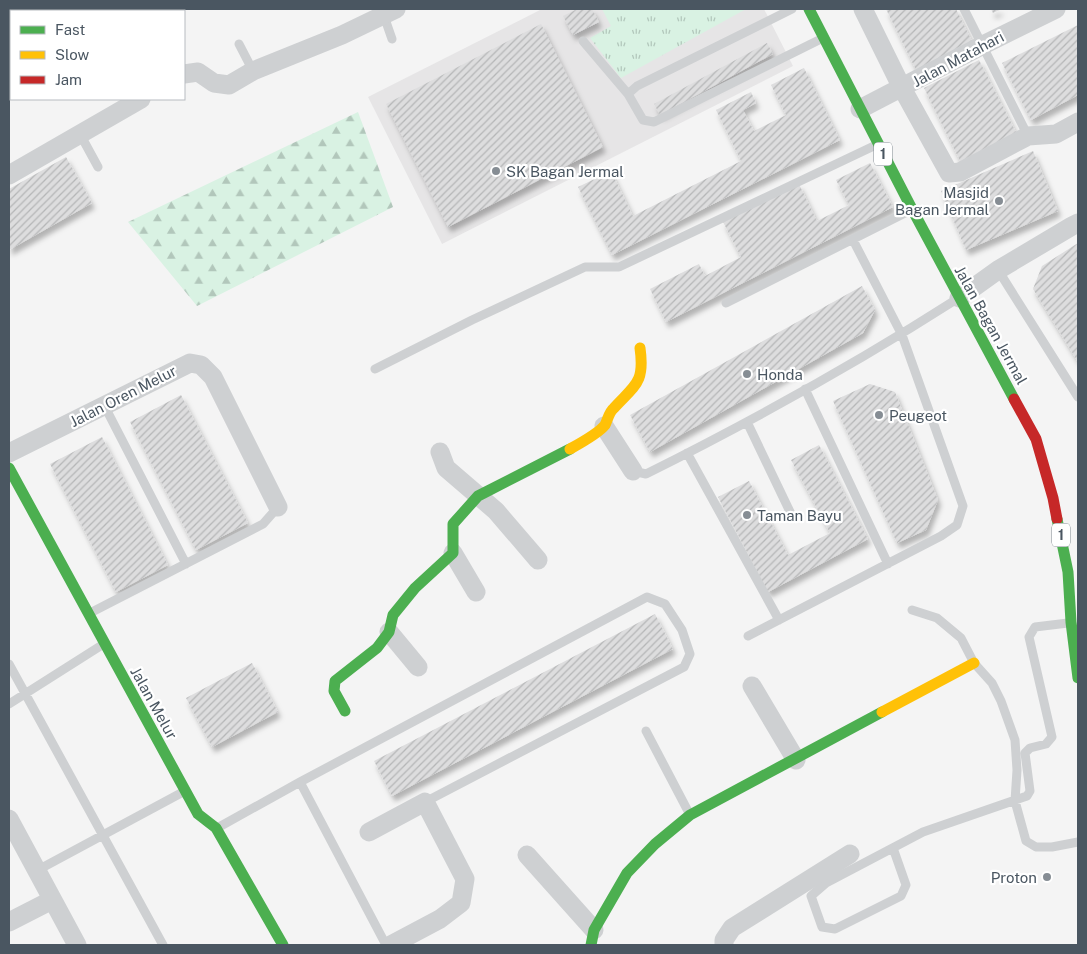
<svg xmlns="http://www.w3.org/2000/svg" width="1087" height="954" font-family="'Public Sans',sans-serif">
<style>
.education{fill:#e6e5e6}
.grass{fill:url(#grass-tufts)}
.forest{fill:url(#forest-firs)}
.building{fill:url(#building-hatch);filter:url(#shadow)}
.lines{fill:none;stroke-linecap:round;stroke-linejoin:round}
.lane{stroke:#ced0d2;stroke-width:9}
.street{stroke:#ced0d2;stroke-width:19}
.fast{stroke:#4caf50;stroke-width:11}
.slow{stroke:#ffc107;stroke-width:11}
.jam{stroke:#c62828;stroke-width:11}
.poi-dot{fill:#868d94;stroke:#fff;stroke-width:2}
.labels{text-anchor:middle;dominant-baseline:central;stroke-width:4.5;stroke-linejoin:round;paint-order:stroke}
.shield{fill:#fff;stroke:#808990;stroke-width:1}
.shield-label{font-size:14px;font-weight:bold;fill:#4a5661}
.street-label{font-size:15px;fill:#4a5661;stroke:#fff}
.poi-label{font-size:15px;fill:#4a5661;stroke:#fff;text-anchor:start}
</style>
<defs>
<pattern id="grass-tufts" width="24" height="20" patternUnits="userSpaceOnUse" patternTransform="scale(1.25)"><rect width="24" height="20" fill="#d9f2e3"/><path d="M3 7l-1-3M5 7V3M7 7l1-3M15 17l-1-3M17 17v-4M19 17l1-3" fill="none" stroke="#b2c7bb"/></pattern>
<pattern id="forest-firs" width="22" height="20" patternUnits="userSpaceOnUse" patternTransform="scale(1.25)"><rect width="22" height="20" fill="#d9f2e3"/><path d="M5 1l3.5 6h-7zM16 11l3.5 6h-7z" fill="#b2c7bb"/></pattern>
<pattern id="building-hatch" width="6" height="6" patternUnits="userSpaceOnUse" patternTransform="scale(1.25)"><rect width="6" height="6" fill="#ddddde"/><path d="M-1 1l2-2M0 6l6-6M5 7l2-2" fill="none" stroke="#b5b6b7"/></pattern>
<filter id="shadow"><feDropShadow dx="3" dy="5.5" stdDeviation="2.5" flood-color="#0004"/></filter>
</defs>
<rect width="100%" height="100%" fill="#f4f4f4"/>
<path class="education" d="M 542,9 L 764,9 L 793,66 L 442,244 L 368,97 Z"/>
<path class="grass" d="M 602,9 L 746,9 L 621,78 L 590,38 L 611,26 Z"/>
<path class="forest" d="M 358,112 L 393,207 L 197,306 L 128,222 Z"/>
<path class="building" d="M 577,9 L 592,9 L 599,22 L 573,35 L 563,16 Z
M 886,9 L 956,9 L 972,41 L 916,70 Z
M 991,9 L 1002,9 L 993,13 Z
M 541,24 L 603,147 L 448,227 L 386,104 Z
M 1078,25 L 1078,95 L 1031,120 L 1002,63 Z
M 767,43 L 773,54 L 660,115 L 654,104 Z
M 979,60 L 1018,136 L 962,165 L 924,88 Z
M 804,68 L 840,140 L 612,255 L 578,187 L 611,171 L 633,216 L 741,161 L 716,110 L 751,92 L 756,103 L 743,110 L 754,131 L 786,115 L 771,85 Z
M 1033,151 L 1058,211 L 966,250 L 941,191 Z
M 66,157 L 92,203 L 9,250 L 9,189 Z
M 870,163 L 893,207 L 666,322 L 650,289 L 699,264 L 705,276 L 741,257 L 723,222 L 799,184 L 817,221 L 849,205 L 836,180 Z
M 1078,243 L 1078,362 L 1033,289 L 1042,266 Z
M 862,286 L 875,310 L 863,333 L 650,452 L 630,415 Z
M 870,384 L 895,392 L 938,500 L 926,530 L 897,543 L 833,401 Z
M 181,395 L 248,523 L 196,550 L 130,422 Z
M 102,437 L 168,565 L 116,592 L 50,464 Z
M 819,445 L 868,539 L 768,592 L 718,497 L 749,481 L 788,555 L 830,533 L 791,460 Z
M 655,614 L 673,649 L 392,796 L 374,761 Z
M 252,663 L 278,712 L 212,747 L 186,698 Z"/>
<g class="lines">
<path class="lane" d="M 964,9 L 1028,136
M 60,11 L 61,9
M 384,16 L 392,39
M 583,41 L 628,94 L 643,120 L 654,122 L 821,39
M 239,44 L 253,71
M 628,94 L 637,86 L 792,9
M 80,134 L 98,167
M 998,270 L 1078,397
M 726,303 L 909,211
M 375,369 L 472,320 L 585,267 L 619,267 L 876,145
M 805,389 L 888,564
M 104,405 L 186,564
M 747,422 L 793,518
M 687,453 L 779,620
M 633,471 L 646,474 C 752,421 857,363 957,299
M 912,610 L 937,618 L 961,638 L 974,663 L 992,683 L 1001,701 L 1015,740 L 1017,770 L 1015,801 L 1026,841 L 1036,847 L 1052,847 L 1078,842
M 90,613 L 263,524 L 278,507
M 748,636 L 941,536 L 957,525 L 963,506 L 902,335 L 853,240
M 9,664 L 163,945
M 9,704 L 102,645
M 646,731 L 689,813
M 300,782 L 386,945
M 219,827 L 300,782 L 647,597 L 665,604 L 682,630 L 690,654 L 684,667 L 425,802
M 893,848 L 906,885 L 901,896 L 835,929 L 822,927 L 811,896 L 826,883 L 923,832 L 1027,796 L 1030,791 L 1025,753 L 1030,748 L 1046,744 L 1052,737 L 1029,637 L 1035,627 L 1068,623
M 36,871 L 183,792"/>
<path class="street" d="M 10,9 L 11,11
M 863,9 L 902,88 L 949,173 L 960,172 L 1028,136 L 1056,134 L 1078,122
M 184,74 L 198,72 L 214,83 L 229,85 L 253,71 L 342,35 L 396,9
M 860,109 L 983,45 L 1056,9
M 9,175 L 141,99
M 959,298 L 998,270 L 1072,226 L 1078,223
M 604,426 L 633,471
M 440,452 L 446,468 L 496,511 L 538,560
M 9,453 L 190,363 L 201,365 L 213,377 L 278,507
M 453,553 L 476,592
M 389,632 L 418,667
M 752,686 L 796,760
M 9,819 L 77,945
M 369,832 L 425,802 L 465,879 L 461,903 L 440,919 L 391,945
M 527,855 L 594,930
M 9,922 L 52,900
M 724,945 L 724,940 L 732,928 L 850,854"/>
<path class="fast" d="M 809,9 L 912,209 L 1014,399
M 9,468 L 198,814 L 216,828 L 283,945
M 1057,519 L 1068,572 L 1071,622 L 1078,678
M 345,711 L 334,691 L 335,681 L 377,648 L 389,632 L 393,615 L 415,588 L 453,553 L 453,524 L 478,496 L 570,449
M 591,945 L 594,930 L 627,873 L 655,844 L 690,815 L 882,712"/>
<path class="slow" d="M 570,449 C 579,444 599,433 605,425 C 608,419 609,412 614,408 C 635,385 645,383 640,348
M 882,712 L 974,663"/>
<path class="jam" d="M 1014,399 L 1036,439 L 1053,498 L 1057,519"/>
</g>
<g class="poi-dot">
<circle cx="496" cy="171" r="5"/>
<circle cx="999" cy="201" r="5"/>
<circle cx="747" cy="374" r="5"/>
<circle cx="879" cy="415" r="5"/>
<circle cx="747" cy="515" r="5"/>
<circle cx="1047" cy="877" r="5"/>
</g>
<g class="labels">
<g class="shield">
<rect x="874" y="142.5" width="18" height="23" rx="4"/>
<rect x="1052" y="523.5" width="18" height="23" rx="4"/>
</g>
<g class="shield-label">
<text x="883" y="154">1</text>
<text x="1061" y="535">1</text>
</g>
<g class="street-label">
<text transform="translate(958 59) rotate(-28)">Jalan Matahari</text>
<text transform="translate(991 325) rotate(61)">Jalan Bagan Jermal</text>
<text transform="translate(123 396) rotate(-27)">Jalan Oren Melur</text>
<text transform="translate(154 703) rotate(61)">Jalan Melur</text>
</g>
<g class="poi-label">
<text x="506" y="171">SK Bagan Jermal</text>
<text x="989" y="192" text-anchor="end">Masjid<tspan x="989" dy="17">Bagan Jermal</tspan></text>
<text x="757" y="374">Honda</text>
<text x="889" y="415">Peugeot</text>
<text x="757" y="515">Taman Bayu</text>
<text x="1037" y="877" text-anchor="end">Proton</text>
</g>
</g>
<rect width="1087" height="954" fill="none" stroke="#4a5661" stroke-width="20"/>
<rect x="10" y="10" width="175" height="90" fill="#ffffff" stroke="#b7bbc0"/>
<rect x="20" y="26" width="25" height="8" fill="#4caf50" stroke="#b7bbc0"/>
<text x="55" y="35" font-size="15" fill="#4a5661">Fast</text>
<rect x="20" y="51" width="25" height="8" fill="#ffc107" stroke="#b7bbc0"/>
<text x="55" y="60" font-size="15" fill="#4a5661">Slow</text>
<rect x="20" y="76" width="25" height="8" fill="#c62828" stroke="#b7bbc0"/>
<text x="55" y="85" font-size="15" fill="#4a5661">Jam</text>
</svg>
